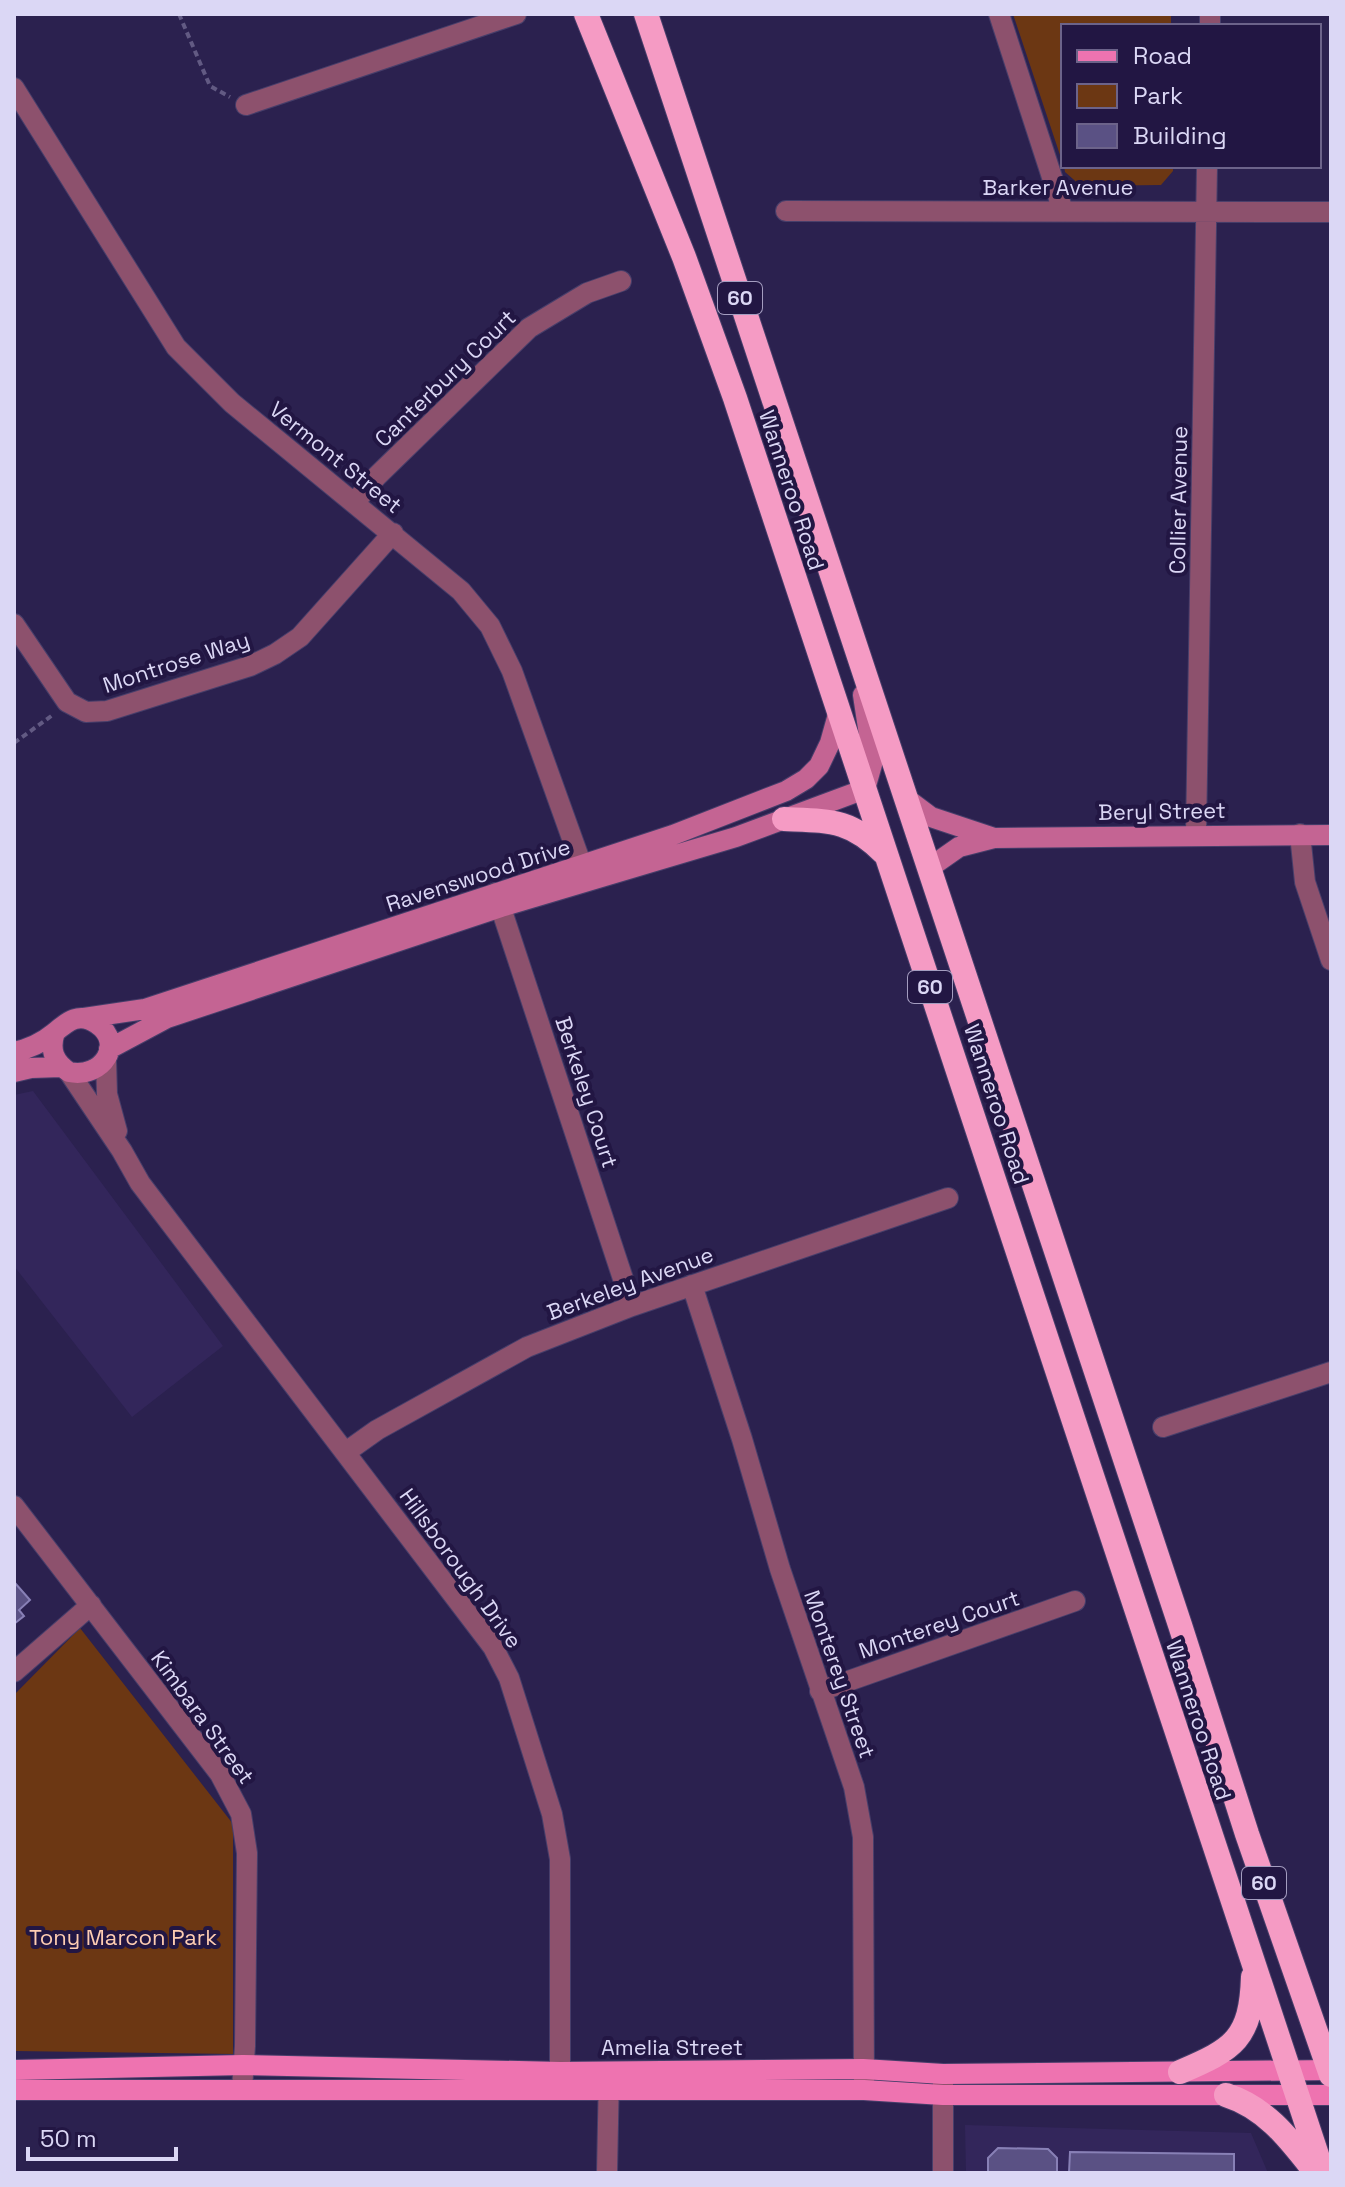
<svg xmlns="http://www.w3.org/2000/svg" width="1345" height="2187" font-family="'Space Grotesk',sans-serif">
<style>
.built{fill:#33265b}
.green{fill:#6c3713}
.building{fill:#5a5184;stroke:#8880b6;stroke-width:2}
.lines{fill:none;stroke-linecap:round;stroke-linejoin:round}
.street-casing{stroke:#473e6a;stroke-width:22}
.secondary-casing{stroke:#473e6a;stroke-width:22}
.primary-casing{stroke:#473e6a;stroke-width:22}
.highway-casing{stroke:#473e6a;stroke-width:26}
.path{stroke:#625a83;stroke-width:4;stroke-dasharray:6 4;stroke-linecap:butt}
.street{stroke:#8d516d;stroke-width:20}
.secondary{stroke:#c46493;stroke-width:20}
.primary{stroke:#ee73b0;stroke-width:20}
.highway{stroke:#f59bc4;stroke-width:24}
.labels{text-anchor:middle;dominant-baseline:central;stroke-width:8;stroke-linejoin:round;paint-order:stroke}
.shield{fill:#221643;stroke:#a49dc0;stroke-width:2}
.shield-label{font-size:20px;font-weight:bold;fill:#dbd7f5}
.street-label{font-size:22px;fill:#dbd7f5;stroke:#221643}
.park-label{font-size:22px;fill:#fecdb2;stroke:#221643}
</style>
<rect width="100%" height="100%" fill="#2b214f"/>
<path class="built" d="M 33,1091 L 223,1346 L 132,1417 L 14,1266 L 14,1095 Z
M 965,2125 L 1251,2133 L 1268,2173 L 966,2173 Z"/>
<path class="green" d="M 1013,14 L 1171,14 L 1171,26 L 1063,26 L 1063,164 Z
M 1064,166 L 1173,166 L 1173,171 L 1161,185 L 1081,186 L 1065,172 Z
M 80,1628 L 233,1824 L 233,2054 L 14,2051 L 14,1695 Z"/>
<path class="building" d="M 15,1583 L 30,1600 L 19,1610 L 24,1616 L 14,1624 Z
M 998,2148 L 1048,2149 L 1057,2158 L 1057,2173 L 988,2173 L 988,2158 Z
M 1070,2152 L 1234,2154 L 1234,2173 L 1069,2173 Z"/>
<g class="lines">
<defs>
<path id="street" d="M 999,14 L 1063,211
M 1210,26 L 1210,14
M 14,88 L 176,347 L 232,403 L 461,591 L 490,626 L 512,671 L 587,880
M 246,105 L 516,14
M 786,211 L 1331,212
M 355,502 L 377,476 L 529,328 L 587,293 L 621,281
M 14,624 L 67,702 L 86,712 L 107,711 L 250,666 L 275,654 L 300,637 L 393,533
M 1196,834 L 1207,166
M 1300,834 L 1305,882 L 1331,960
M 496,893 L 632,1306
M 106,1059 L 107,1094 L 117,1131
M 69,1072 L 122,1151 L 140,1183 L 493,1647 L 509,1678 L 552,1814 L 560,1859 L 560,2086
M 692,1285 L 742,1439 L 780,1569 L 854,1787 L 863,1837 L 864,2090
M 1163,1427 L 1331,1372
M 346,1452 L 377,1430 L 527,1347 L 632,1306 L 948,1198
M 14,1506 L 220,1774 L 241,1814 L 247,1853 L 245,2046 L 242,2089
M 14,1672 L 91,1605
M 820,1691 L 1075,1601
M 607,2173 L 609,2073
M 943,2173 L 943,2078"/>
<path id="secondary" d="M 907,799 L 931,817 L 994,838
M 929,868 L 959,847 L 994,838 L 1331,835
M 84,1018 L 145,1009 L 673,835 L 786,791 L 806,779 L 819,766 L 830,743 L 839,711
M 109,1049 L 167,1018 L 501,907 L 736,837 L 865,789 L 873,761 L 863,695
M 14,1052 C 28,1049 43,1042 54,1033 C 67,1022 79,1011 97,1024 C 125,1043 103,1079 69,1072 C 54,1062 49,1050 55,1032
M 14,1072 L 31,1068 L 61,1067"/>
<path id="primary" d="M 14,2070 L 243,2065 L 560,2072 L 863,2069 L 943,2074 L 1331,2070
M 14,2090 L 864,2090 L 943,2095 L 1331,2095"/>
<path id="highway" d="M 586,14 L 684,257 L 735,398 L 1323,2173
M 646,14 L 1180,1625 L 1247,1834 L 1331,2075
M 784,819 C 830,821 850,819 884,853
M 1180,2072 C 1234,2049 1251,2039 1253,1977
M 1226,2095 C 1267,2108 1290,2140 1316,2173"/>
</defs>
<use href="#street" class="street-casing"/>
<use href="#secondary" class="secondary-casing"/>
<use href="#primary" class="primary-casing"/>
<use href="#highway" class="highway-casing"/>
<path class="path" d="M 179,14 L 210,86 L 230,97
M 14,743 L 54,714"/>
<use href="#street" class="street"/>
<use href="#secondary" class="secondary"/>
<use href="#primary" class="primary"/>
<use href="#highway" class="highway"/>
</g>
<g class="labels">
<g class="shield">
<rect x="718" y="282" width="44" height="32" rx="6"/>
<rect x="908" y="971" width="44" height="32" rx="6"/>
<rect x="1242" y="1867" width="44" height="32" rx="6"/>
</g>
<g class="shield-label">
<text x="740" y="298">60</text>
<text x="930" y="987">60</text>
<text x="1264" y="1883">60</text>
</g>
<g class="street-label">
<text x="1058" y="187">Barker Avenue</text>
<text transform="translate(445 378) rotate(-44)">Canterbury Court</text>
<text transform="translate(336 457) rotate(39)">Vermont Street</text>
<text transform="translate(792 490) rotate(72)">Wanneroo Road</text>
<text transform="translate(1178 500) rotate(-89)">Collier Avenue</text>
<text transform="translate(176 662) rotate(-18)">Montrose Way</text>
<text transform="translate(1162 811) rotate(-1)">Beryl Street</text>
<text transform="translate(478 875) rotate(-18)">Ravenswood Drive</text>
<text transform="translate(587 1092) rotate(72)">Berkeley Court</text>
<text transform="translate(997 1104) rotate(72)">Wanneroo Road</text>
<text transform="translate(630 1283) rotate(-20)">Berkeley Avenue</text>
<text transform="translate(461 1568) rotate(54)">Hillsborough Drive</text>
<text transform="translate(939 1624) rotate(-19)">Monterey Court</text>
<text transform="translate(840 1674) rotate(71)">Monterey Street</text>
<text transform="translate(203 1717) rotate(54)">Kimbara Street</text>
<text transform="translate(1199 1720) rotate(72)">Wanneroo Road</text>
<text x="672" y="2047">Amelia Street</text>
</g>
<g class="park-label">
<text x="123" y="1937">Tony Marcon Park</text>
</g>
</g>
<rect width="1345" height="2187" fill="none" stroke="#dbd7f5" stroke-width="32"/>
<rect x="1061" y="24" width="260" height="144" fill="#221643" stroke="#6c638a" stroke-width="2"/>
<rect x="1077" y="50" width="40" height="12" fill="#ee73b0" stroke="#6c638a" stroke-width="2"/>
<text x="1133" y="64" font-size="24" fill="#dbd7f5">Road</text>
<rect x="1077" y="84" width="40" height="24" fill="#6c3713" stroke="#6c638a" stroke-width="2"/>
<text x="1133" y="104" font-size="24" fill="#dbd7f5">Park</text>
<rect x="1077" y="124" width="40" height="24" fill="#5a5184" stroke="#6c638a" stroke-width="2"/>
<text x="1133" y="144" font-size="24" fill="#dbd7f5">Building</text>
<path d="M28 2147v12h148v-12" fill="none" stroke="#dbd7f5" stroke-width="4"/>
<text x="40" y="2147" font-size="24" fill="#dbd7f5" stroke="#221643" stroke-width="6" paint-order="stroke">50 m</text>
</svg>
